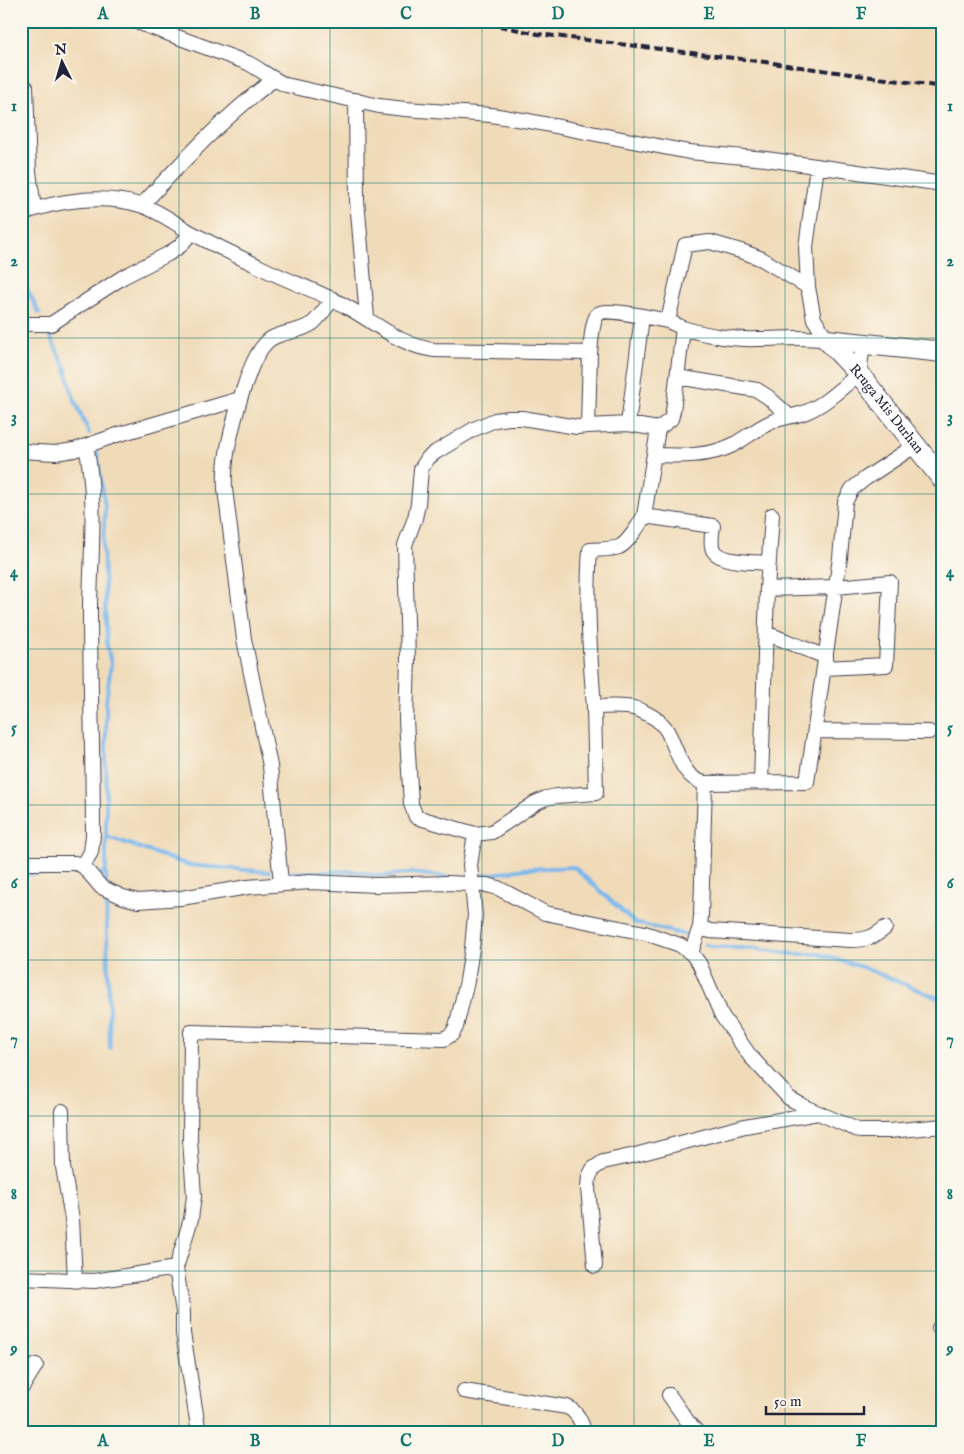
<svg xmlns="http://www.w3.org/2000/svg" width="964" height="1454" font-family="'IM FELL English',serif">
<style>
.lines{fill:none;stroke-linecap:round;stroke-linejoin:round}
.stream{stroke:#78b7ec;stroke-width:4}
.street-casing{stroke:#413e4e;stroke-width:16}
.secondary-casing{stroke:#413e4e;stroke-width:22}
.street{stroke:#fff;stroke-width:14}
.secondary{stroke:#fff;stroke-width:20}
.rail{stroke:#22223b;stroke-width:4;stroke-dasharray:8 4;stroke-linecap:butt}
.grid{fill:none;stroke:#0f766e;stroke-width:1;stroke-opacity:0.55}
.labels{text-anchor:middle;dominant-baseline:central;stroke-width:4;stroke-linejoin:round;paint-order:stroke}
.street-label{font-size:14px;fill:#22223b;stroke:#fbf7ec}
.neatline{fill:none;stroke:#0f766e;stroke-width:2}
.grid-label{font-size:16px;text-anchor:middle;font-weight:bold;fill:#0f766e}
</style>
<rect width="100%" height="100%" fill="#fbf7ec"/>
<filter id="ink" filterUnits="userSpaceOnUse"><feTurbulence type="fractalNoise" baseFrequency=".02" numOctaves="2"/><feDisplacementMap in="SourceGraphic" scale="10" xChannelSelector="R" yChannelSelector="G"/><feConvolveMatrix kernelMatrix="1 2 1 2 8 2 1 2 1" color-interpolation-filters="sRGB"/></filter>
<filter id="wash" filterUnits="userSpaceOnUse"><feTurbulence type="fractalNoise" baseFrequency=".0096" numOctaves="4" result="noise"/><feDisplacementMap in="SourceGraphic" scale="20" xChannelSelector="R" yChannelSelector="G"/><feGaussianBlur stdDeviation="1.12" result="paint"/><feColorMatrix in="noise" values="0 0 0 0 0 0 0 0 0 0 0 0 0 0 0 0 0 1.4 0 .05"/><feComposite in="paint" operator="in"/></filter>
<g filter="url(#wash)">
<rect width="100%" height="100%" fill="#f0dbb9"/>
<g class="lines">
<path class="stream" d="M 21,277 L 39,313
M 49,334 L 65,367 L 73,396 L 89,433
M 97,453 L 105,508 L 103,547 L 107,645 L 111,664 L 106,702 L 106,883
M 106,836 L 188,865 L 269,872
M 291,873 L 352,871 L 380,876 L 411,873 L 448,877
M 21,874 L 77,873
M 100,875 L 106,870
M 481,876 L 524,869 L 574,867 L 635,923 L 686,935
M 106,894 L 110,1048
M 705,944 L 712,947 L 757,949 L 793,954 L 819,954 L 862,967 L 943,1000"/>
</g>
</g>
<g filter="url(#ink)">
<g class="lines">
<defs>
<path id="street" d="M 134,21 L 248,63 C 261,70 272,79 286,85 L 379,106 L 405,109 L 491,115 L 529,121 L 689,152 L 766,159 L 943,184
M 26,87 L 29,172 L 34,209
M 356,100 L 357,200 L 367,318
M 142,205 C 183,161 225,116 273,80
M 21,214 C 58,200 102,194 140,205 C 158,210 174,223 190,232 C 212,244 235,255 258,266 C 287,281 319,291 347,307 C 376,323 401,346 434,350 L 590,353 C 591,344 592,320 598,314 C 605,307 656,319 668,321 L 685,245 L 710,242 L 744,252 L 762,259 L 808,287 L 814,319 L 827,340
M 808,287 L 806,247 L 817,166
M 21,324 L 51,324 L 123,277 L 168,254 L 180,246 L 191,233
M 683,328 C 705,335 735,340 757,339 C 781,339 804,336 827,340
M 590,353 L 588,426 L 628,424 L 658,429 L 671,419 L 673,411 L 683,328 L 668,321
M 677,377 L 757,390 L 768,397 L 789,416
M 240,399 C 232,429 223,458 225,489 L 244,639 L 270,766 L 281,883
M 628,424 L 642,317
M 658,429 L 644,516 C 640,524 627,544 619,547 C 610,550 599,549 590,550 C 586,602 590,655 594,707 C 608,707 624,705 637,709 C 647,713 660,720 666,729 C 677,747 681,779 705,783 L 701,915 L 700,927 L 691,953
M 21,451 L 55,453 L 74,450 L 120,434 L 240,399 C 247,380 253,354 269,340 C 281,331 300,333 313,323 C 320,317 326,307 333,299
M 654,455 C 680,456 709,457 733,445 C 746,438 756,429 769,423 C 781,417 794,417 806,412 C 826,404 842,387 859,374 L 863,344
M 644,516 L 713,526 C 712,533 710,543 713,550 C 720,563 755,562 769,563
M 767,589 L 836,587 L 890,582 L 886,665 L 824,668
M 766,633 L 826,657
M 815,731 L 929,732
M 705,783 L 807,782 L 840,558 L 845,502 L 852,489 L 866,478 L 916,445
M 761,783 L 767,589 L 772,515
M 475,834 L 492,832 L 535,803 L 546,798 L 557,796 L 596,793 L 594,707
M 21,863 L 75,863 L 83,866 L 101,887 L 123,897 L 138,901 L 181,898 L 248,887 L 310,882 L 376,885 L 448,883 L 487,885 L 498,888 L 545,913 L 645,933 L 680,945 L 691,953 L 699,963 L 722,1016 L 750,1056 L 789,1098 L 807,1108 L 860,1131 L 889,1131 L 943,1126
M 83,866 L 91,852 L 93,835 C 93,758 90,682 90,606 C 91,552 97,498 86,446
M 700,927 L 710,931 L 850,940 C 865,940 873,938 885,928
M 62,1111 L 63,1167 L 72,1219 L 75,1281
M 595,1266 L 588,1188 L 589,1177 L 593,1169 L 603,1162 L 635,1155 L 745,1126 L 818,1113
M 21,1278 L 94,1281 L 176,1268
M 939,1328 L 943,1327
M 21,1389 L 36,1365
M 464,1391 L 567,1407 C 578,1412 581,1422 585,1433
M 669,1395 L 688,1422 L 698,1433
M 199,1433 L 183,1333 L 183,1312 L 176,1268 L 191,1219 L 194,1196 L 190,1140 L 191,1032 L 444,1039 L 452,1034 L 456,1027 L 467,981 L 472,948 L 475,915 L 470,865 L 475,834 L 416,817 L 411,804 L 406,720 L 408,660 L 405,545 L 415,518 L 418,504 L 421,469 L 428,458 L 436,452 L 474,429 L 495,420 L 509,418 L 522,418 L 577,427 L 588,426"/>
<g id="secondary">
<path id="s1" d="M 827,340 L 859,374 L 943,480"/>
<path d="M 827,340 L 943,352"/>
</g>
</defs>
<use href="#street" class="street-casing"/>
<use href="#secondary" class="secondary-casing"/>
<use href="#street" class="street"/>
<use href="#secondary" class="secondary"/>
<path class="rail" d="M 476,21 L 538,34 L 765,62 L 943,87"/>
</g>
</g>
<path class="grid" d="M 179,21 L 179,1433M 330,21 L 330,1433M 482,21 L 482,1433M 634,21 L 634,1433M 785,21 L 785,1433M 21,183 L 943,183M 21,338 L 943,338M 21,494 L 943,494M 21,649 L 943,649M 21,805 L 943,805M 21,960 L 943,960M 21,1116 L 943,1116M 21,1271 L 943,1271"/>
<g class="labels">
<g class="street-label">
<text stroke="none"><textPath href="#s1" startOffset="91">Rruga Mis Durhan</textPath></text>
</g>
</g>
<rect width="964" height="1454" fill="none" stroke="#fbf7ec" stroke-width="55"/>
<g transform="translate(62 62) rotate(355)" stroke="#fbf7ec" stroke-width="4" paint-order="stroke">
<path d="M0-4L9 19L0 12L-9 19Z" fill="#22223b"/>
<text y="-8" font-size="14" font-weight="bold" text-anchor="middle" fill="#22223b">N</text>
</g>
<path d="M766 1406v8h98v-8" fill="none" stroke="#22223b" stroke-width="2.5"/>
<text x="774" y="1406" font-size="15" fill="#22223b" stroke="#fbf7ec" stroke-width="4" paint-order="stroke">50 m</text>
<rect x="28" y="28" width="908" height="1398" class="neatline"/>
<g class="grid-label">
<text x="103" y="19">A</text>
<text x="255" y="19">B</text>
<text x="406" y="19">C</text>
<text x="558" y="19">D</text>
<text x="709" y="19">E</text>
<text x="861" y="19">F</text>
<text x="14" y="111">1</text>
<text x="950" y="111">1</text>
<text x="14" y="266">2</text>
<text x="950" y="266">2</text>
<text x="14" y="422">3</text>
<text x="950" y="422">3</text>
<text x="14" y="577">4</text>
<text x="950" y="577">4</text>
<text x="14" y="733">5</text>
<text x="950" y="733">5</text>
<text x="14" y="888">6</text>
<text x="950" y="888">6</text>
<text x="14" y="1044">7</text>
<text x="950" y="1044">7</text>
<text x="14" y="1199">8</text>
<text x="950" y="1199">8</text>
<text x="14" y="1354">9</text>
<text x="950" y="1354">9</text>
<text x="103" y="1446">A</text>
<text x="255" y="1446">B</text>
<text x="406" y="1446">C</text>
<text x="558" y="1446">D</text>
<text x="709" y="1446">E</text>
<text x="861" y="1446">F</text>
</g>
</svg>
